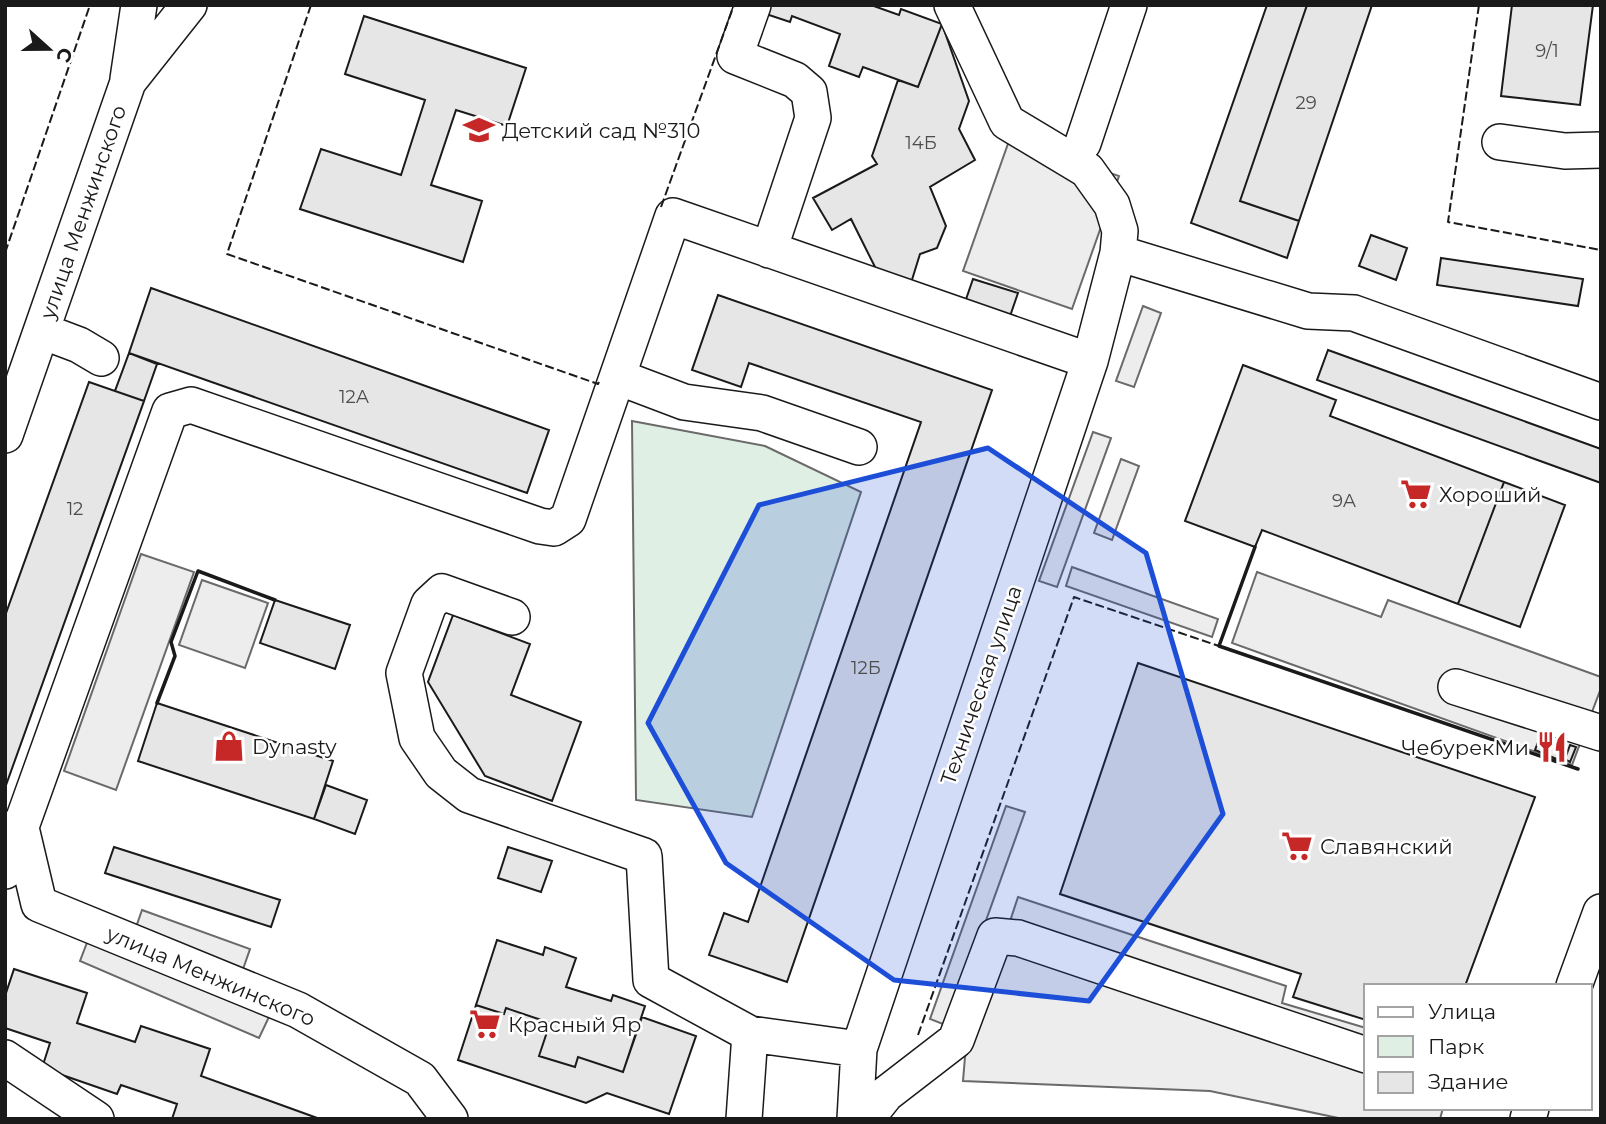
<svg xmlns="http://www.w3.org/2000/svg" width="1606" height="1124" font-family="Montserrat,sans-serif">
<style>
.green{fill:#e0efe3;stroke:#6a6a6a;stroke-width:2}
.parking{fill:#ededed;stroke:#6a6a6a;stroke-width:2}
.building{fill:#e6e6e6;stroke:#1a1a1a;stroke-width:2}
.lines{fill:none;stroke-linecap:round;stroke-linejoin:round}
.minor-casing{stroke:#1a1a1a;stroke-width:38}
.minor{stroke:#fff;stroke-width:35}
.fence{stroke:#1a1a1a;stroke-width:2;stroke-dasharray:9 3.5;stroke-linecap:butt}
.wall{stroke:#1a1a1a;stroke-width:3.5}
.marked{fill:#1d4ed8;fill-opacity:0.2;stroke:#1d4ed8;stroke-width:5;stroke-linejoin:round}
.labels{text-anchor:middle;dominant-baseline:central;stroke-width:5;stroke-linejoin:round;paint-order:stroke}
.number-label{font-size:18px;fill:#4d4d4d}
.poi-label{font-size:21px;fill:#1a1a1a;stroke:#fff;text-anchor:start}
.street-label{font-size:21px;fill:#1a1a1a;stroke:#fff}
</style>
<rect width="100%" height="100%" fill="#fff"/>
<path class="green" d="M 632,421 L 765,446 L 861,492 L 752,817 L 636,800 Z"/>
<path class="parking" d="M 1010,138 L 1119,176 L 1072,309 L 963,271 Z
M 1143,306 L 1161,313 L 1134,387 L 1116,381 Z
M 1093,432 L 1111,438 L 1057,587 L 1039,581 Z
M 1121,459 L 1139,466 L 1112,540 L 1094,533 Z
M 141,554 L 194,572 L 116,790 L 64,771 Z
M 1072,567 L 1218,619 L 1212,637 L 1066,586 Z
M 1257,572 L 1381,617 L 1388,600 L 1601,677 L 1601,688 L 1572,765 L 1232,643 Z
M 202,580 L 268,603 L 245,668 L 179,645 Z
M 1006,806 L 1025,812 L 948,1026 L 930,1019 Z
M 1018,897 L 1286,986 L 1282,1003 L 1366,1028 L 1366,1108 L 1443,1108 L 1440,1119 L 1343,1119 L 1210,1091 L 963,1081 L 965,1057 Z
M 142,910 L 250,949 L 242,972 L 134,933 Z
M 88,940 L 269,1017 L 259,1038 L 80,961 Z"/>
<path class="building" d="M 766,5 L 871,5 L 899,15 L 901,9 L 942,24 L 918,87 L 863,67 L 859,77 L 829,66 L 840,34 L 792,16 L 790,22 L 763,13 Z
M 1267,5 L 1307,5 L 1240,201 L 1299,221 L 1287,258 L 1191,223 Z
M 1307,5 L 1372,5 L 1299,221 L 1240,201 Z
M 1512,5 L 1593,5 L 1580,105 L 1501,96 Z
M 364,16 L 526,68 L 507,126 L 456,110 L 431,185 L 482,201 L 463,262 L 300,209 L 321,149 L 401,175 L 425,100 L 345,74 Z
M 942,24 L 969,101 L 959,129 L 975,160 L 930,187 L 946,226 L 937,248 L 920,254 L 911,283 L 877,271 L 851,219 L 832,230 L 813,198 L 877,164 L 872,156 L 898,80 L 918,87 Z
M 1371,235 L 1407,248 L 1396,280 L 1359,266 Z
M 1441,258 L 1583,279 L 1578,306 L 1437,285 Z
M 973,279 L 1018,293 L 1008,322 L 963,308 Z
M 151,288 L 549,430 L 527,493 L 129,353 Z
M 718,295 L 992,390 L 787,982 L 709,955 L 724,913 L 748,922 L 921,422 L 749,363 L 741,387 L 692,370 Z
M 1328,350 L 1601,449 L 1601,483 L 1317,380 Z
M 129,353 L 157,364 L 144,401 L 115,391 Z
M 1243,365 L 1336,400 L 1330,416 L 1504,482 L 1458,604 L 1262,530 L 1255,547 L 1185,521 Z
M 89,382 L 144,401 L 5,788 L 5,616 Z
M 1504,482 L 1565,505 L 1520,627 L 1458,604 Z
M 275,600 L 350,625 L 335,669 L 260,643 Z
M 453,615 L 530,644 L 511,695 L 581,722 L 552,801 L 485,776 L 428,682 Z
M 1138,663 L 1535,797 L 1465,986 L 1366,986 L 1366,1020 L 1293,997 L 1301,974 L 1060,894 Z
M 157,703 L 333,761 L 314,819 L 138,761 Z
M 1542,732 L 1566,742 L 1559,760 L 1535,750 Z
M 1570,745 L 1576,747 L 1570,762 L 1565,759 Z
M 326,785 L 367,800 L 355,834 L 314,819 Z
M 114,847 L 280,900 L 271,927 L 105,873 Z
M 508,847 L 552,861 L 541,892 L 498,878 Z
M 497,940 L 543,955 L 545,947 L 576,958 L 566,987 L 611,1001 L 613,995 L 645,1006 L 623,1072 L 578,1057 L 575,1067 L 539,1056 L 550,1023 L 506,1008 L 504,1014 L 476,1005 Z
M 14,969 L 87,993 L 77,1023 L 135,1042 L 141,1026 L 210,1049 L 201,1076 L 320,1119 L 172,1119 L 177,1104 L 121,1085 L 117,1094 L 42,1068 L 50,1043 L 5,1028 L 5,996 Z
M 476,1005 L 504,1014 L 506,1008 L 550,1023 L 539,1056 L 575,1067 L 578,1057 L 623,1072 L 642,1017 L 696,1036 L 669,1114 L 607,1093 L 586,1103 L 458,1060 Z"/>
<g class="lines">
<defs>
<path id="minor" d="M 753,5 L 735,56 L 795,80 L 809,92 L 813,118 L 769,250
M 952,5 L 1007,122 L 1087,170 L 1112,205 L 1120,231 L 1118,253 L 1308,311 L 1354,313 L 1601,402
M 128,79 L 139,5
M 1500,142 L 1565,151 L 1601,150
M 1083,143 L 1129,5
M 42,331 L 79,345 L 101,358
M 618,377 L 684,402 L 762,413 L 859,447
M 5,435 L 128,82 L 189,5
M 512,617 L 442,592 L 429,604 L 404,673 L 417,738 L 441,773 L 469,795 L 644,856 L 651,980 L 750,1034 L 744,1119
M 1456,687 L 1601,733
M 17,826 L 21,828 L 39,904 L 298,1010 L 420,1079 L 450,1119
M 5,871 L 170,411 L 191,405 L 540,526 L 554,528 L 568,519 L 673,216 L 1090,361
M 1574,986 L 1601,912
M 750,1034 L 859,1049
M 5,1058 L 96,1119
M 855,1119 L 859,1049 L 1090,361 L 1118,253
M 866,1119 L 886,1094 L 956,1040 L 995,936 L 1018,938 L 1366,1055
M 1528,1119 L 1531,1108"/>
</defs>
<use href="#minor" class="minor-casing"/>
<use href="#minor" class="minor"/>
<path class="fence" d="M 311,5 L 227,254 L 598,384 L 599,382
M 1479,5 L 1448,222 L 1601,250
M 661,207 L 734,5
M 5,253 L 90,5
M 918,1035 L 1074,597 L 1219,646"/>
<path class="wall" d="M 1255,547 L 1219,646 L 1578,769
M 157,703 L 175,656 L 171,642 L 198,571 L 275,600"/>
</g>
<path class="marked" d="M 988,448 L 1146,553 L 1223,814 L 1089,1001 L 894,980 L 726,863 L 648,723 L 759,505 Z"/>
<defs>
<symbol id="school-bare" viewBox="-9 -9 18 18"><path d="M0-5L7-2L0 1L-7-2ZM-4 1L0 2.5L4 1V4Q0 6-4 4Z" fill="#c62828" stroke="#fff" stroke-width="2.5" paint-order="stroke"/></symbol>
<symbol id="supermarket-bare" viewBox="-9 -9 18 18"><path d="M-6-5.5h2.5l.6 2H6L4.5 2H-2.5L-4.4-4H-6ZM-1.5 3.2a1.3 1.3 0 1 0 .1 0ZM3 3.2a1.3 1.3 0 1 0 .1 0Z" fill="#c62828" stroke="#fff" stroke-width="2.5" paint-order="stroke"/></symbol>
<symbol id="shop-bare" viewBox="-9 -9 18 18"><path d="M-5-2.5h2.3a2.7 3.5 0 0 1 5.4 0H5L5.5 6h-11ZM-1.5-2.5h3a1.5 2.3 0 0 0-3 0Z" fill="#c62828" stroke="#fff" stroke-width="2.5" paint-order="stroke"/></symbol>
<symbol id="restaurant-bare" viewBox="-9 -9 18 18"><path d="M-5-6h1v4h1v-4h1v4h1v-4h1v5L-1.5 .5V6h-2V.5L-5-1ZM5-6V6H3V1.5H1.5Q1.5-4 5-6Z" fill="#c62828" stroke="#fff" stroke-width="2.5" paint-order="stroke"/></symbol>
</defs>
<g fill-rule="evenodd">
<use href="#school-bare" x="457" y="108" width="44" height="44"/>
<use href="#supermarket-bare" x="1394" y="472" width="44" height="44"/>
<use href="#shop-bare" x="207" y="724" width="44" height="44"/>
<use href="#restaurant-bare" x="1530" y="725" width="44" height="44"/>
<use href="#supermarket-bare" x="1275" y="824" width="44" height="44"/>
<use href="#supermarket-bare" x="463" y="1002" width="44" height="44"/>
</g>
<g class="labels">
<g class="number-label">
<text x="1547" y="51">9/1</text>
<text x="1306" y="103">29</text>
<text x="921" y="143">14Б</text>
<text x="354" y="397">12А</text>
<text x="1344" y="501">9А</text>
<text x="75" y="509">12</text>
<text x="866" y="668">12Б</text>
</g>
<g class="poi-label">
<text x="502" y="130">Детский сад №310</text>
<text x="1439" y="494">Хороший</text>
<text x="252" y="746">Dynasty</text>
<text x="1529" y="747" text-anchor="end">ЧебурекМи</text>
<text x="1320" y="846">Славянский</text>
<text x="508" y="1024">Красный Яр</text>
</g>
<g class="street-label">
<text transform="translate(83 212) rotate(-71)">улица Менжинского</text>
<text transform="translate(981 685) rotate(-71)">Техническая улица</text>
<text transform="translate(211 976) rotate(23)">улица Менжинского</text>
</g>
</g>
<rect width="1606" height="1124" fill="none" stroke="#1a1a1a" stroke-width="14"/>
<rect x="1364" y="984" width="228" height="126" fill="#ffffff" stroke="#a3a3a3" stroke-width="2"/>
<rect x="1378" y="1007" width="35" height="10" fill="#ffffff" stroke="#a3a3a3" stroke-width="2"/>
<text x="1428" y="1019" font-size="21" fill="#1a1a1a">Улица</text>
<rect x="1378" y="1036" width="35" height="21" fill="#e0efe3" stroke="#a3a3a3" stroke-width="2"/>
<text x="1428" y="1054" font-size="21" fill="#1a1a1a">Парк</text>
<rect x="1378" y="1072" width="35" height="21" fill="#e6e6e6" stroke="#a3a3a3" stroke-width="2"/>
<text x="1428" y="1089" font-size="21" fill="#1a1a1a">Здание</text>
<g transform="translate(49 49) rotate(111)" stroke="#ffffff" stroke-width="5" paint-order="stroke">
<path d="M0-5L12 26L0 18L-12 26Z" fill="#1a1a1a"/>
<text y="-10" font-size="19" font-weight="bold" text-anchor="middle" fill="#1a1a1a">С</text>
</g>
</svg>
